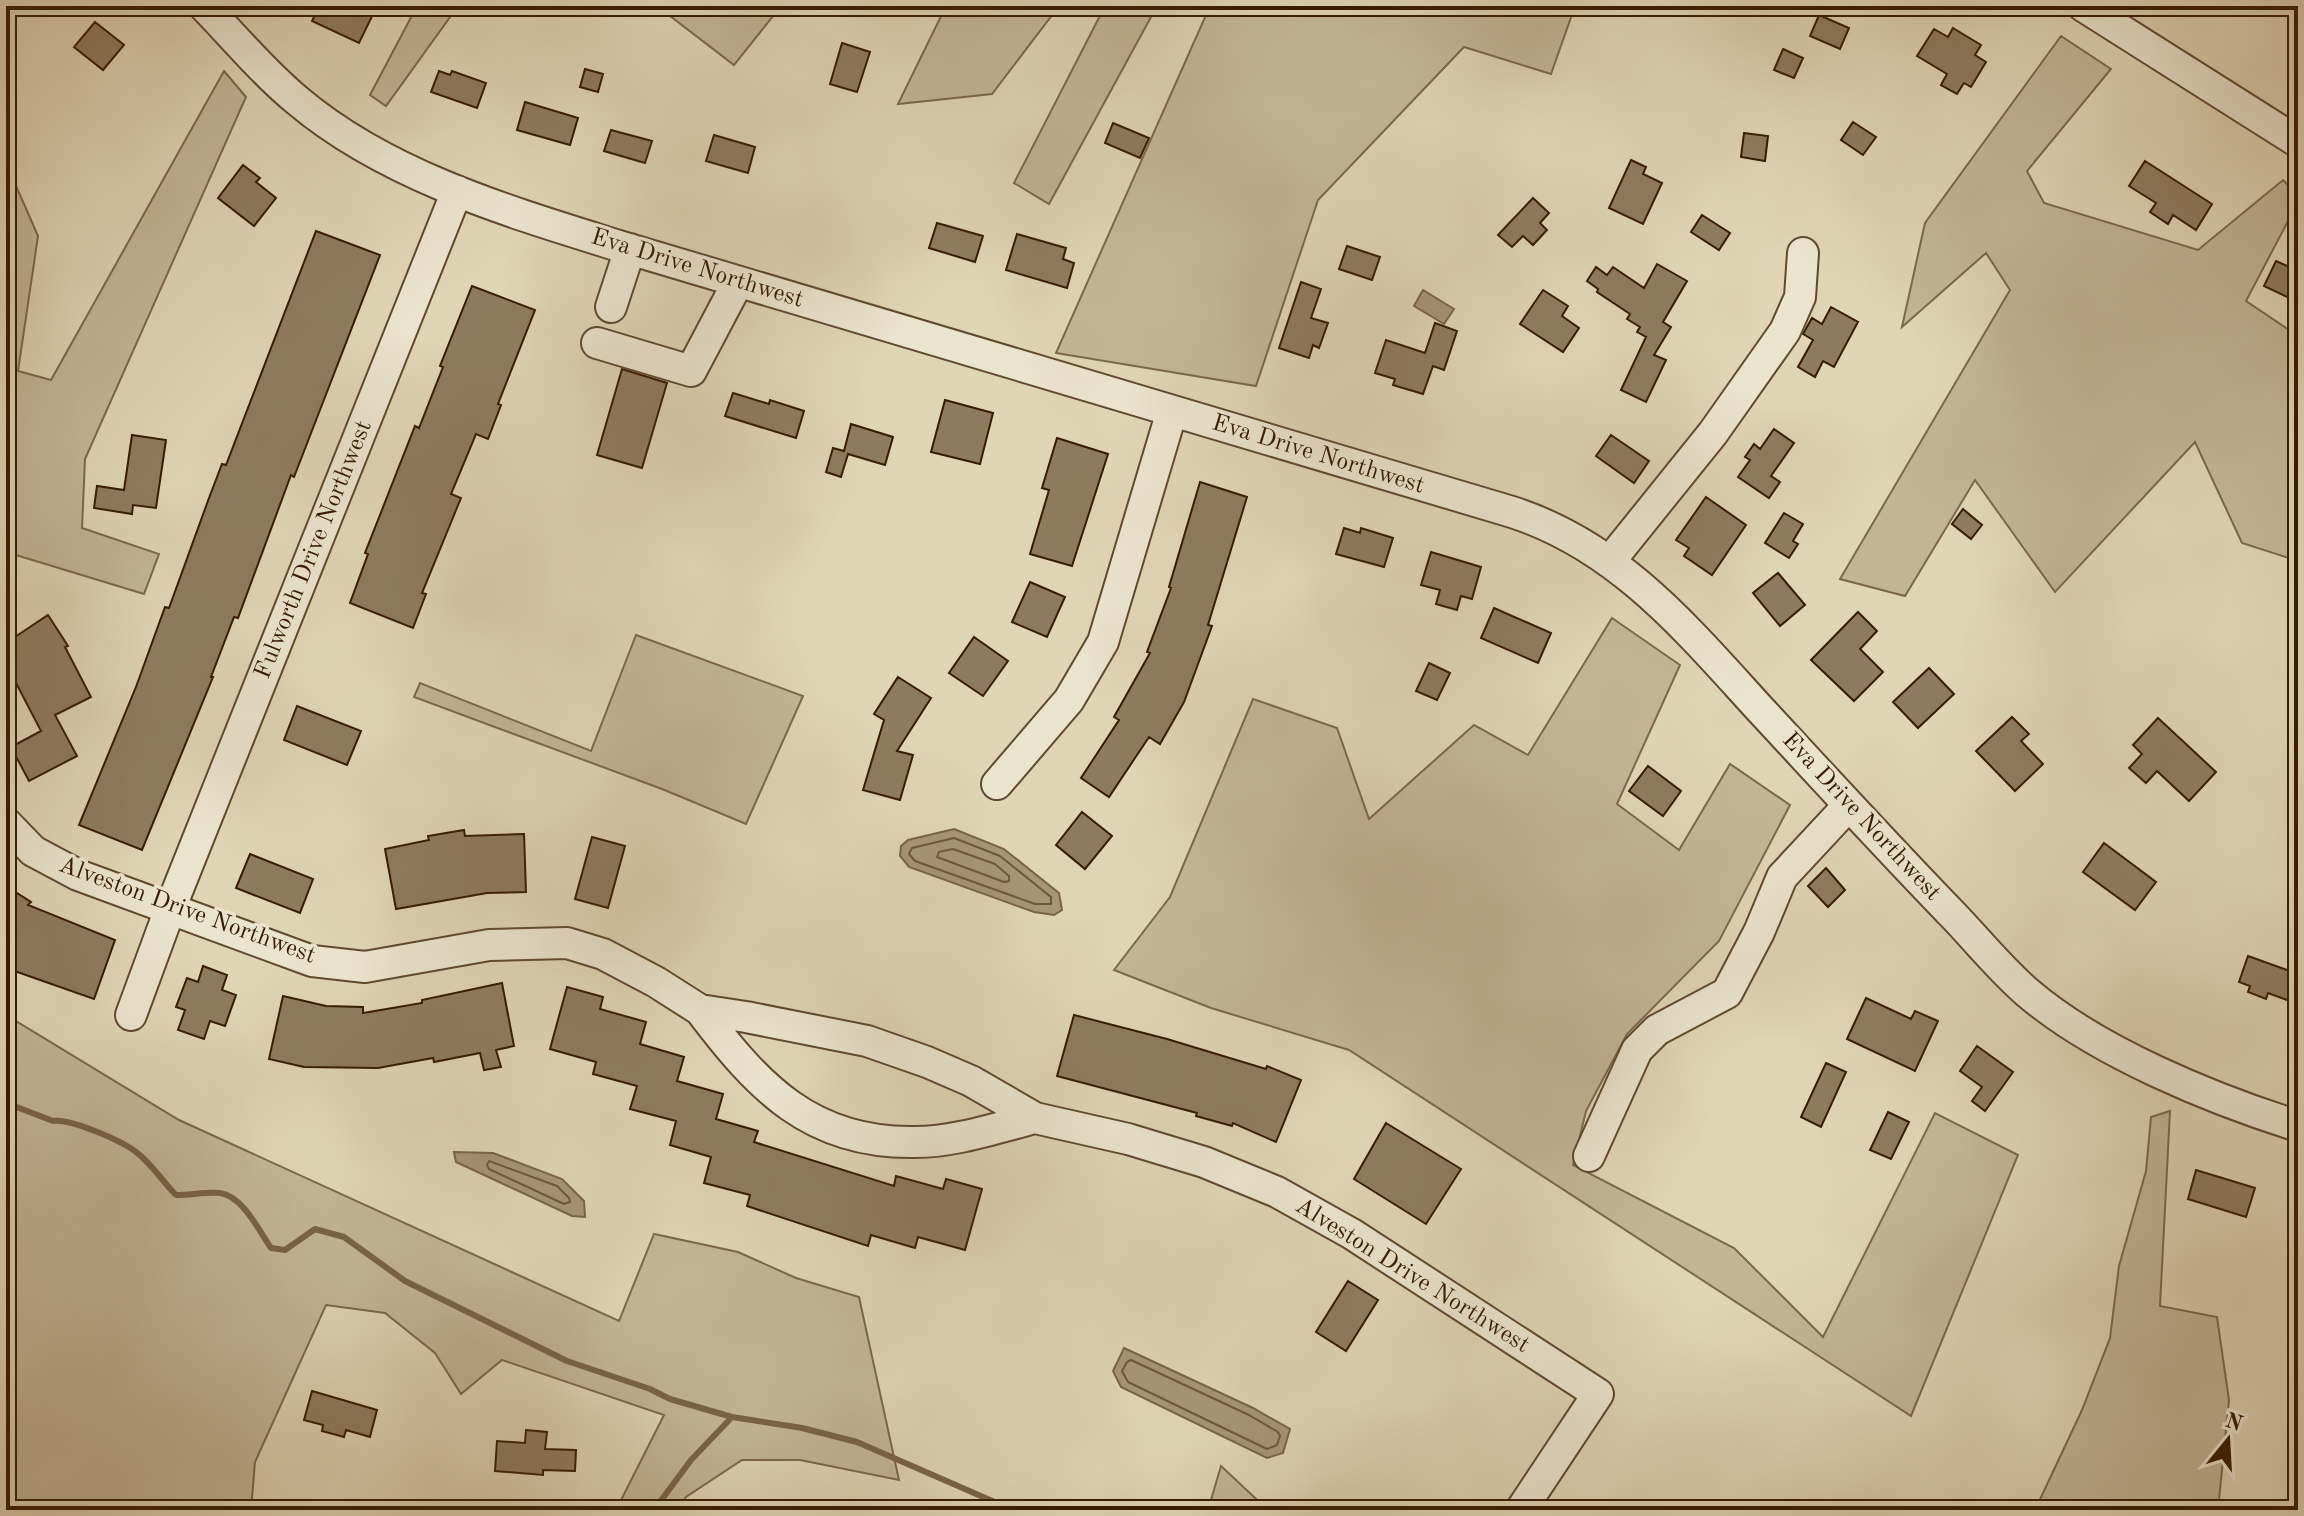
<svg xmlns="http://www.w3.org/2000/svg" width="2304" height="1516" font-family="'Old Standard TT',serif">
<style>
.green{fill:#c2b596;stroke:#7c684c;stroke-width:2}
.water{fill:#a69577;stroke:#796448;stroke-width:2}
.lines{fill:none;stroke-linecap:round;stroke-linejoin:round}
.shore{stroke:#6e583c;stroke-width:2}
.stream{stroke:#796448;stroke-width:6}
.building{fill:#8e7b5f;stroke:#361b02;stroke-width:2}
.minor-casing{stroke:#60492e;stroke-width:34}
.minor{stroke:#eae3ce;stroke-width:30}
.labels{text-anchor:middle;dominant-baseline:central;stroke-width:7;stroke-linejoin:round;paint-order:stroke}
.street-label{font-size:24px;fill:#361b02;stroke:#eae3ce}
</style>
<rect width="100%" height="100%" fill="#dfd4b4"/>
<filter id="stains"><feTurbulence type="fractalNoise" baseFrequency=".0025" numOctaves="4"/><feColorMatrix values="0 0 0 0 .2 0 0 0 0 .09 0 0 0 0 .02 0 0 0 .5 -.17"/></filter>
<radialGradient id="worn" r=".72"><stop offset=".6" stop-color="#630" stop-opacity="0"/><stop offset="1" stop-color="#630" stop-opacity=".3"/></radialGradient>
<path class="green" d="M 417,6 L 458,6 L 386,106 L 370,95 Z
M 657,6 L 781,6 L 734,65 Z
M 946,6 L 1059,6 L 992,94 L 898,104 Z
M 1105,6 L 1157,6 L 1049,204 L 1014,183 Z
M 1210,6 L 1575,6 L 1551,74 L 1464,47 L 1318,200 L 1256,386 L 1056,353 Z
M 2061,36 L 2111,69 L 2027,171 L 2044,203 L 2198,250 L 2283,180 L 2298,196 L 2298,202 L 2246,301 L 2298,336 L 2298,561 L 2242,543 L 2195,442 L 2055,592 L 1975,480 L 1905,596 L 1840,579 L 2010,290 L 1986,253 L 1902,327 L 1925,223 Z
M 224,71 L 246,97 L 85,459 L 82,528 L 159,554 L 144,594 L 6,552 L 6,163 L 38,236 L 18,371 L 51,380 Z
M 1612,618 L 1680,665 L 1617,804 L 1679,850 L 1730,764 L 1790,805 L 1719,941 L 1627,1034 L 1586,1111 L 1573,1165 L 1734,1248 L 1823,1337 L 1935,1113 L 2018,1155 L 1911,1416 L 1349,1050 L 1211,1008 L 1114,970 L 1170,897 L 1253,699 L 1337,728 L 1369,819 L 1474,725 L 1528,755 Z
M 636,635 L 803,696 L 746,824 L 662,789 L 414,697 L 420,683 L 591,751 Z
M 6,1015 L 179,1120 L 619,1321 L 654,1234 L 738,1252 L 796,1278 L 859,1297 L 899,1480 L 800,1460 L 742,1460 L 686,1497 L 679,1510 L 616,1510 L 664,1415 L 502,1360 L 461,1394 L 435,1353 L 385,1313 L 326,1305 L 255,1462 L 251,1510 L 6,1510 Z
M 2170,1111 L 2160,1306 L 2217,1317 L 2229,1400 L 2218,1510 L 2035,1510 L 2082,1410 L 2110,1338 L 2119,1266 L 2146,1171 L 2151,1117 Z
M 1221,1466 L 1268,1510 L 1208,1510 Z"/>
<path class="water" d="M 1423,290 L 1454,309 L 1444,324 L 1414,306 Z
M 954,829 L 1004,849 L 1059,893 L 1062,910 L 1054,915 L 1034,912 L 909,867 L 900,856 L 901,846 L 908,840 Z
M 454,1152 L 493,1153 L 562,1179 L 584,1201 L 585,1217 L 572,1216 L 456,1162 Z
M 1124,1348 L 1253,1408 L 1290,1429 L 1283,1453 L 1267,1458 L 1121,1387 L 1113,1371 Z"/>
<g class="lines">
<path class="shore" d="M 954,838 L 1000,856 L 1051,897 L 1051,904 L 1035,904 L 915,861 L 909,854 L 912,848 Z
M 953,849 L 995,864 L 1009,876 L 1009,881 L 1004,882 L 937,857 L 939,852 Z
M 489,1161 L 557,1186 L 569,1198 L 570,1202 L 564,1204 L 489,1169 L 487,1165 Z
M 1131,1360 L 1249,1415 L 1278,1432 L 1280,1436 L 1277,1445 L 1267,1449 L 1128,1382 L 1122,1371 L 1127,1362 Z"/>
<path class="stream" d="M 6,1103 L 53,1121 C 70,1118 122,1141 136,1152 C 151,1163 163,1182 176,1195 C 190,1195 206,1192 220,1193 C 243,1196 259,1231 271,1248 L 285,1250 L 315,1229 L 344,1237 L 405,1281 L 567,1361 L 650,1389 L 670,1399 L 732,1417 L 802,1428 L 857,1442 L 1013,1510
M 654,1510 L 691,1460 L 732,1417"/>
</g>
<path class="building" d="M 319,6 L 377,6 L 359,43 L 312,21 Z
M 1819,15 L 1849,28 L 1840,49 L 1810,36 Z
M 95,22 L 124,45 L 103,70 L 74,47 Z
M 1953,28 L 1981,45 L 1975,55 L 1986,62 L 1971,87 L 1964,83 L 1957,94 L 1941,85 L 1947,74 L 1917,56 L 1934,29 L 1948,37 Z
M 842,43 L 870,52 L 857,92 L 830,84 Z
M 1783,49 L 1803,58 L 1794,78 L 1774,70 Z
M 585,69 L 603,74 L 598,92 L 580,87 Z
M 439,71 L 450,75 L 452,71 L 486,83 L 477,108 L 431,92 Z
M 525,102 L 578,118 L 570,145 L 517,130 Z
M 1853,122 L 1876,137 L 1863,155 L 1841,140 Z
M 1113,123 L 1149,138 L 1140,158 L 1105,143 Z
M 611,130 L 652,141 L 645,163 L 604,151 Z
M 1744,133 L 1768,136 L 1765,161 L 1741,157 Z
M 714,135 L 755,147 L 748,173 L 706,161 Z
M 1631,160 L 1646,167 L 1643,174 L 1662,183 L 1643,224 L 1609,208 Z
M 2145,161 L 2212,204 L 2196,230 L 2173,215 L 2168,224 L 2150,212 L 2156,203 L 2129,186 Z
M 243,165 L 260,178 L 256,182 L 276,198 L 254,226 L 218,198 Z
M 1533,198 L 1549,213 L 1540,223 L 1547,230 L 1533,245 L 1523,236 L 1512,247 L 1498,235 Z
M 1702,215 L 1730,233 L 1719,250 L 1691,232 Z
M 937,223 L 983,236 L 975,262 L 929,248 Z
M 316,231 L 380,255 L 294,477 L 291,475 L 238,618 L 234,617 L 211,677 L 213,677 L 142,850 L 79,825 L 136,687 L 165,607 L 169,608 L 209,498 L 222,464 L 226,465 Z
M 1017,234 L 1066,248 L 1063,259 L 1074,263 L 1067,288 L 1006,270 Z
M 1347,246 L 1380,257 L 1372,280 L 1339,269 Z
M 2276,261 L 2298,271 L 2298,302 L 2264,286 Z
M 1657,264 L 1687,281 L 1663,322 L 1671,327 L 1654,355 L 1666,360 L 1646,402 L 1621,390 L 1646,337 L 1637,332 L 1640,327 L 1627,319 L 1630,314 L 1597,292 L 1598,289 L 1587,281 L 1596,267 L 1607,275 L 1613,267 L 1644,288 Z
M 1301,282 L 1321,289 L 1311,318 L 1328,323 L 1319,348 L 1313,345 L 1309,358 L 1279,348 Z
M 472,286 L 535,310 L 498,404 L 501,405 L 488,439 L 476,434 L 451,494 L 461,498 L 422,593 L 426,594 L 413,628 L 350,603 L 368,554 L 365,553 L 415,426 L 419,428 L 443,367 L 440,366 Z
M 1543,290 L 1568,306 L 1562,316 L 1579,328 L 1563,352 L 1520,324 Z
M 1831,307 L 1858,322 L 1834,367 L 1823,361 L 1815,377 L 1798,367 L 1813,340 L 1803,334 L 1812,318 L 1822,324 Z
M 1435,323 L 1457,331 L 1444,370 L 1433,366 L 1423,394 L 1393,385 L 1395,379 L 1375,373 L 1386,340 L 1425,353 Z
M 622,369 L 667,383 L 642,468 L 597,455 Z
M 733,393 L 769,404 L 770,400 L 804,411 L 796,438 L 725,416 Z
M 945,400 L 993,413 L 980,464 L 931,452 Z
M 851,424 L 893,437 L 885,465 L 848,454 L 841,477 L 826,472 L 833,448 L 844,451 Z
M 1774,429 L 1794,443 L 1771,476 L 1780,482 L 1769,498 L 1738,477 L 1750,460 L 1745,457 L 1754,444 L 1760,449 Z
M 132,435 L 166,440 L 156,508 L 133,505 L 132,514 L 94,508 L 97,486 L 124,490 Z
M 1611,435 L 1649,461 L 1634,483 L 1596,456 Z
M 1057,438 L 1108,454 L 1072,566 L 1030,554 L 1049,490 L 1042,488 Z
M 1200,482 L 1247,497 L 1208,625 L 1212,626 L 1184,702 L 1160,744 L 1149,737 L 1109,797 L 1081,778 L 1119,720 L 1114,717 L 1150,653 L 1147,652 L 1171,588 L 1169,587 Z
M 1706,497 L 1746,525 L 1712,575 L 1684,556 L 1689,548 L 1676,540 Z
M 1963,509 L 1982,525 L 1971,539 L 1952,524 Z
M 1784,513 L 1803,524 L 1793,541 L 1798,544 L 1789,558 L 1765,543 Z
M 1344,528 L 1360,533 L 1361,528 L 1393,538 L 1384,567 L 1336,554 Z
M 1431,552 L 1481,567 L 1472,599 L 1461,596 L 1457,610 L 1436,604 L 1440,590 L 1421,585 Z
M 1778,573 L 1805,605 L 1780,626 L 1753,593 Z
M 1030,582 L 1065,597 L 1047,637 L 1012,622 Z
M 1494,608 L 1551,633 L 1538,663 L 1481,638 Z
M 1858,612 L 1877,631 L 1860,649 L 1883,672 L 1854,701 L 1811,660 Z
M 48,615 L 68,646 L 65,647 L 91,697 L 55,715 L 77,756 L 29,781 L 11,747 L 41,731 L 15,681 L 12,683 L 6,674 L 6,643 Z
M 974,637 L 1008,661 L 983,696 L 949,673 Z
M 1429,663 L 1450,673 L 1437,700 L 1416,691 Z
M 1929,668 L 1954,694 L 1918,728 L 1893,702 Z
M 898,677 L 931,698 L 897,751 L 913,755 L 900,800 L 863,790 L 884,720 L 874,714 Z
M 297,706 L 361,731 L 347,765 L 284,740 Z
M 2012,717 L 2029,734 L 2021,741 L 2043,764 L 2015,791 L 1976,751 Z
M 2158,718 L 2216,772 L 2189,801 L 2157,771 L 2146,783 L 2129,768 L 2142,754 L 2133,745 Z
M 1648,766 L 1681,791 L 1663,816 L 1629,791 Z
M 1082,812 L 1112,836 L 1085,869 L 1056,845 Z
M 464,830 L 465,836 L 524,834 L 526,892 L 487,893 L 396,909 L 385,849 L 429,840 L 428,836 Z
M 592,837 L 625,846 L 608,908 L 575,899 Z
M 2104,843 L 2156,882 L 2135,910 L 2083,872 Z
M 250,854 L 313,879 L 300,913 L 236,888 Z
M 1826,868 L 1845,890 L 1828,907 L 1808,886 Z
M 6,886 L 31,902 L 28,905 L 115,940 L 94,999 L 6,968 Z
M 2248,956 L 2298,974 L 2298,1004 L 2268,993 L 2266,999 L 2248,992 L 2250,986 L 2239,982 Z
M 203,966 L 227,975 L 222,990 L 236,995 L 225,1026 L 210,1021 L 204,1039 L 178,1030 L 185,1010 L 176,1007 L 187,978 L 198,982 Z
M 502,983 L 514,1046 L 496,1050 L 501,1067 L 484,1070 L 480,1053 L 434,1062 L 433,1058 L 378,1068 L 304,1067 L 269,1059 L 283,996 L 326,1006 L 363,1007 L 363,1013 L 422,1003 L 422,1000 Z
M 567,987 L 603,997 L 600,1009 L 646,1022 L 640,1044 L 684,1057 L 677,1081 L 723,1094 L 716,1119 L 758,1131 L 754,1142 L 894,1186 L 896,1176 L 943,1189 L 946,1179 L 982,1189 L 965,1250 L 918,1237 L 915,1248 L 871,1235 L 868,1246 L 747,1206 L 750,1195 L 704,1183 L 711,1157 L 670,1145 L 676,1121 L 630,1109 L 637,1086 L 593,1074 L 596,1062 L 550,1049 Z
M 1866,998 L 1911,1019 L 1915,1011 L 1938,1021 L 1915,1071 L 1847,1039 Z
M 1074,1015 L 1167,1039 L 1266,1069 L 1267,1066 L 1301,1080 L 1276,1142 L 1233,1123 L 1232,1126 L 1196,1116 L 1197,1113 L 1057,1076 Z
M 1977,1046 L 2013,1072 L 1985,1111 L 1972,1101 L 1982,1087 L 1960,1071 Z
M 1826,1063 L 1846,1072 L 1821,1127 L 1801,1117 Z
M 1888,1112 L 1909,1122 L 1891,1159 L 1870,1150 Z
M 1386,1123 L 1461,1169 L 1426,1224 L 1354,1179 Z
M 2196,1170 L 2255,1188 L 2246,1217 L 2188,1199 Z
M 1348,1281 L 1378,1300 L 1346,1351 L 1316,1332 Z
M 312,1391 L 377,1410 L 370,1437 L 346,1430 L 344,1437 L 322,1431 L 323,1425 L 304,1420 Z
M 526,1430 L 547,1432 L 545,1449 L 576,1450 L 575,1471 L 543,1470 L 543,1475 L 495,1471 L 497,1441 L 525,1443 Z"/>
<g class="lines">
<defs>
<path id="minor" d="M 204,6 C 235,38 264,73 298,101 C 387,176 510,212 619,246 L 1512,512 C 1618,546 1686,628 1759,708 C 1823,777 1887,847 1953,915 C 1978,941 2001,970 2028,993 C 2097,1052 2212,1099 2298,1126
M 2083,6 L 2298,142
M 611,307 L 630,249
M 597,343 L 691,371 L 738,282
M 1610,561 L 1713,433 L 1785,331 L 1800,297 L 1803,253
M 997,784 L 1069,700 L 1103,642 L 1172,411
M 6,823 L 33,851 L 78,875 L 312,961 L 365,967 L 489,945 L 567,943 L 603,954 L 656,982 L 700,1010 L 746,1017 L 867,1041 L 927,1062 L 971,1081 L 1035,1118 L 1128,1139 L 1204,1162 L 1277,1192 L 1352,1234 L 1598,1394 L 1521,1510
M 700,1010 C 758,1087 811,1144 915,1142 C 955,1142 996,1128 1035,1118
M 131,1015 L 170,909 L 457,191
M 1589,1156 L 1637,1050 L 1657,1030 L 1727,993 L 1759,932 L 1782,877 L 1849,805"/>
</defs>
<use href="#minor" class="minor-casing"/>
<use href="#minor" class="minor"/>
</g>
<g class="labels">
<g class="street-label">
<text transform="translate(697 269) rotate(17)">Eva Drive Northwest</text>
<text transform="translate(1318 455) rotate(17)">Eva Drive Northwest</text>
<text transform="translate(314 550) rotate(-68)">Fulworth Drive Northwest</text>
<text transform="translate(1861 817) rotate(47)">Eva Drive Northwest</text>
<text transform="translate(187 911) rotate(20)">Alveston Drive Northwest</text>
<text transform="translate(1412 1276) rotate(32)">Alveston Drive Northwest</text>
</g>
</g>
<rect width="2304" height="1516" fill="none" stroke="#dfd4b4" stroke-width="32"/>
<rect x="8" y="8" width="2288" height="1500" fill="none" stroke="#361b02" stroke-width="4"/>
<rect x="16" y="16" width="2272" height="1484" fill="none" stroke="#361b02" stroke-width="2"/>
<g transform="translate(2228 1440) rotate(18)" stroke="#eae3ce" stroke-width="6" paint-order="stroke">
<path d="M0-6L14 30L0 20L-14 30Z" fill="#361b02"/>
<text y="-12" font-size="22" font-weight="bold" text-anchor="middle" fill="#361b02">N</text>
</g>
<rect width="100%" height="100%" filter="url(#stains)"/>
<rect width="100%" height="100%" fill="url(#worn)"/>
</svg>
